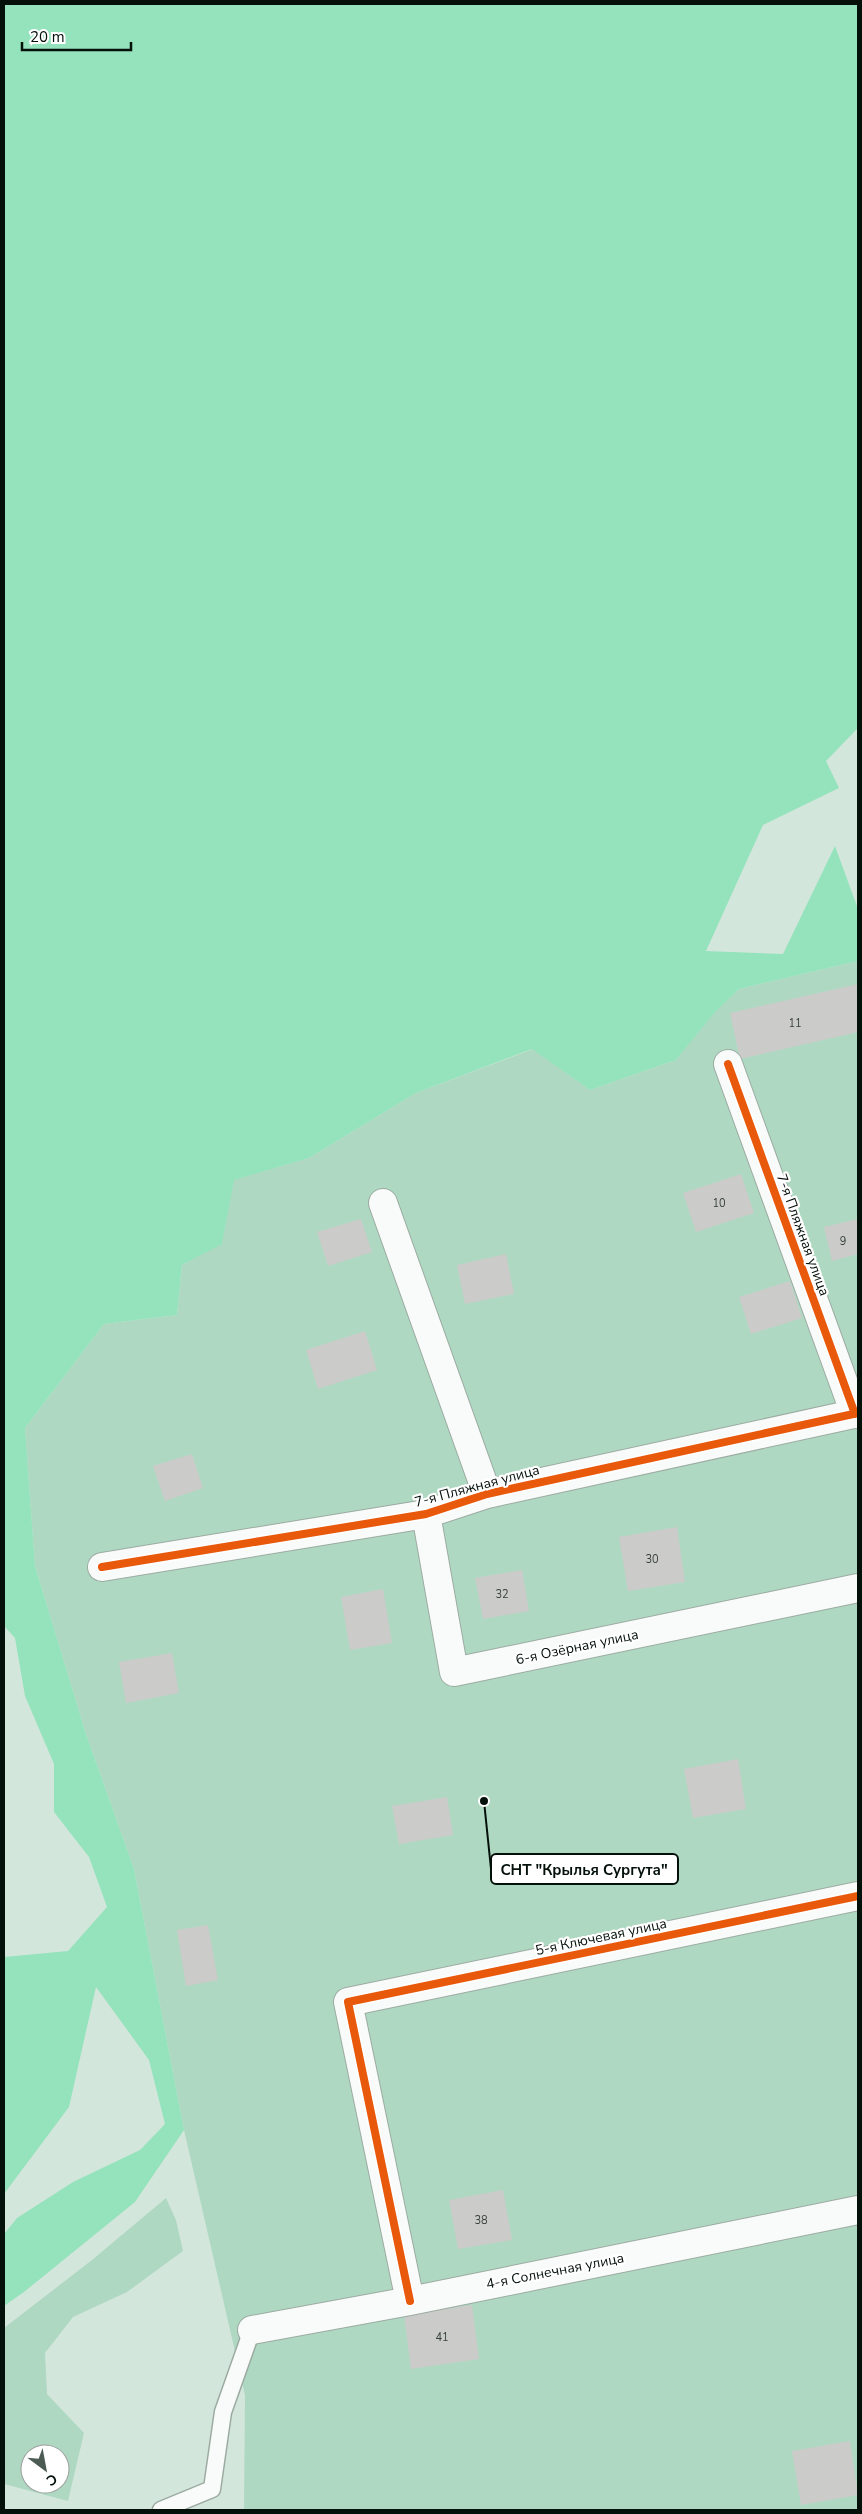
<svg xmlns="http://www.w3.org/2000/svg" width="862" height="2514" font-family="'Nunito Sans',sans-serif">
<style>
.green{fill:#afd8c2;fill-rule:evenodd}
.water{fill:#95e3bc}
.building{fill:#cbccca}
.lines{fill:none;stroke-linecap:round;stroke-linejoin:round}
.service-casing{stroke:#9caba2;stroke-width:19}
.minor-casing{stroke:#9caba2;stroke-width:30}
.service{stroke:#f8fbfa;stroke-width:16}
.minor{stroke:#f8fbfa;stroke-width:28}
.cycleway-casing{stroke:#fff;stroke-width:11}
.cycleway{stroke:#e8590c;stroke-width:8}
.labels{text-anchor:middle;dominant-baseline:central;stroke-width:4.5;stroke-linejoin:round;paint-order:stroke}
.number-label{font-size:11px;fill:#363f3a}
.street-label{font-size:14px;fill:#04100a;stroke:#fff}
.leader{fill:none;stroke:#04100a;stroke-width:2}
.callout-dot{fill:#04100a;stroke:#fff;stroke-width:2}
.callout{fill:#fff;stroke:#04100a;stroke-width:2}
.callout-label{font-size:15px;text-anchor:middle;font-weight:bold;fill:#04100a}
</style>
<rect width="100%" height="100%" fill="#d3e6db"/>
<path class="green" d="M 858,961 L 858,2510 L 244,2510 L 245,2395 L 184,2130 L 134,1869 L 86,1734 L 35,1566 L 25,1428 L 104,1324 L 177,1315 L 182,1265 L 222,1243 L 233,1180 L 309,1158 L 416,1093 L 533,1049 L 590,1090 L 676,1060 L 716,1010 L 739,989 Z
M 166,2198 L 176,2220 L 183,2251 L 127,2292 L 73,2317 L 45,2353 L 47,2394 L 84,2433 L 68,2501 L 4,2484 L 4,2328 L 92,2260 ZM 30,2454 L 60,2454 L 60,2484 L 30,2484 Z"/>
<path class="water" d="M 4,4 L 858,4 L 858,728 L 826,761 L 839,788 L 763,825 L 706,951 L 783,954 L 835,846 L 858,909 L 858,961 L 739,989 L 716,1011 L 676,1060 L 590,1090 L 532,1049 L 416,1093 L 309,1158 L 234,1180 L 222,1244 L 182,1265 L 177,1315 L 104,1324 L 25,1428 L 35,1566 L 86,1734 L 134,1869 L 184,2130 L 135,2202 L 24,2292 L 4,2306 L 4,2234 L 17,2218 L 73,2182 L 140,2150 L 165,2124 L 149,2060 L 96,1987 L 69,2107 L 4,2194 L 4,1957 L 68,1951 L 107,1907 L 89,1857 L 54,1812 L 54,1764 L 25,1696 L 15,1638 L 4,1626 Z"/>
<path class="building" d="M 858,984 L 858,1032 L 740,1059 L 730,1013 Z
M 741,1174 L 754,1213 L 696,1232 L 683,1193 Z
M 361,1219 L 372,1252 L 328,1266 L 317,1232 Z
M 858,1219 L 858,1254 L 832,1261 L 824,1227 Z
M 506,1254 L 514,1294 L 465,1304 L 457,1265 Z
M 790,1281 L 802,1318 L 751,1334 L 739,1297 Z
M 365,1331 L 377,1370 L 318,1389 L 306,1350 Z
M 192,1454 L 203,1488 L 165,1501 L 153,1466 Z
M 677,1527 L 685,1582 L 628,1591 L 619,1537 Z
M 522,1570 L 529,1611 L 483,1619 L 475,1578 Z
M 383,1589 L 392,1643 L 350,1650 L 341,1597 Z
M 172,1653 L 179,1693 L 126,1703 L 119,1662 Z
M 738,1759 L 746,1809 L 693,1818 L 684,1769 Z
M 447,1797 L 453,1835 L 399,1844 L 392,1806 Z
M 208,1925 L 218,1980 L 186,1986 L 177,1930 Z
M 503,2190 L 512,2240 L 458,2249 L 449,2200 Z
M 472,2305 L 479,2359 L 411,2369 L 404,2315 Z
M 850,2441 L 858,2495 L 801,2505 L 792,2451 Z"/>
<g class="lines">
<defs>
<path id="service" d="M 161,2510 L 212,2489 L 223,2412 L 252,2330"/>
<path id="minor" d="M 728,1064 L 855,1414
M 383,1203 L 487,1494
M 426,1514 L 454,1672 L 858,1588
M 102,1567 L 426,1514 L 487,1494 L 858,1413
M 410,2301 L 348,2002 L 858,1896
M 252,2330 L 410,2301 L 858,2210"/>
</defs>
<use href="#service" class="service-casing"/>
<use href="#minor" class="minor-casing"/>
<use href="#service" class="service"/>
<use href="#minor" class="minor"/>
<defs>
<path id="cycleway" d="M 728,1064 L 855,1414
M 102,1567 L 426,1514 L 487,1494 L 858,1413
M 410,2301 L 348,2002 L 858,1896"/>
</defs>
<use href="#cycleway" class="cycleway-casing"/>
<use href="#cycleway" class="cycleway"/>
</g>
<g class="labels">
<g class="number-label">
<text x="795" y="1023">11</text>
<text x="719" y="1203">10</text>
<text x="843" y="1241">9</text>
<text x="652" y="1559">30</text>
<text x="502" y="1594">32</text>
<text x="481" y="2220">38</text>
<text x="442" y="2337">41</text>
</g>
<g class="street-label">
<text transform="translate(803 1235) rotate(70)">7-я Пляжная улица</text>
<text transform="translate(477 1486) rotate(-15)">7-я Пляжная улица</text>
<text transform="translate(577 1647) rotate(-12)">6-я Озёрная улица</text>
<text transform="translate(601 1937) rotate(-12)">5-я Ключевая улица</text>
<text transform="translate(555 2271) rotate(-11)">4-я Солнечная улица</text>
</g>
</g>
<path class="leader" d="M484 1801L491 1869"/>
<circle class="callout-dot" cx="484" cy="1801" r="5"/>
<rect class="callout" x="491" y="1854" width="187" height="30" rx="5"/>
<g class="callout-label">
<text x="584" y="1875">CНТ "Крылья Сургута"</text>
</g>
<rect width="862" height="2514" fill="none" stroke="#04100a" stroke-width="10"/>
<g transform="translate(45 2469) rotate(148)"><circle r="24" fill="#ffffff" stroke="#9b9f9d"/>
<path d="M0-4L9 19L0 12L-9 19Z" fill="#4c5b53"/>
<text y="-8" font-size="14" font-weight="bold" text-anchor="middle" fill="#04100a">С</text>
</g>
<path d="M22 42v8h109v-8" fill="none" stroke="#04100a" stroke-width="2.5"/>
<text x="30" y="42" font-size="15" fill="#04100a" stroke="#ffffff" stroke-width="4" paint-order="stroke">20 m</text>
</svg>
